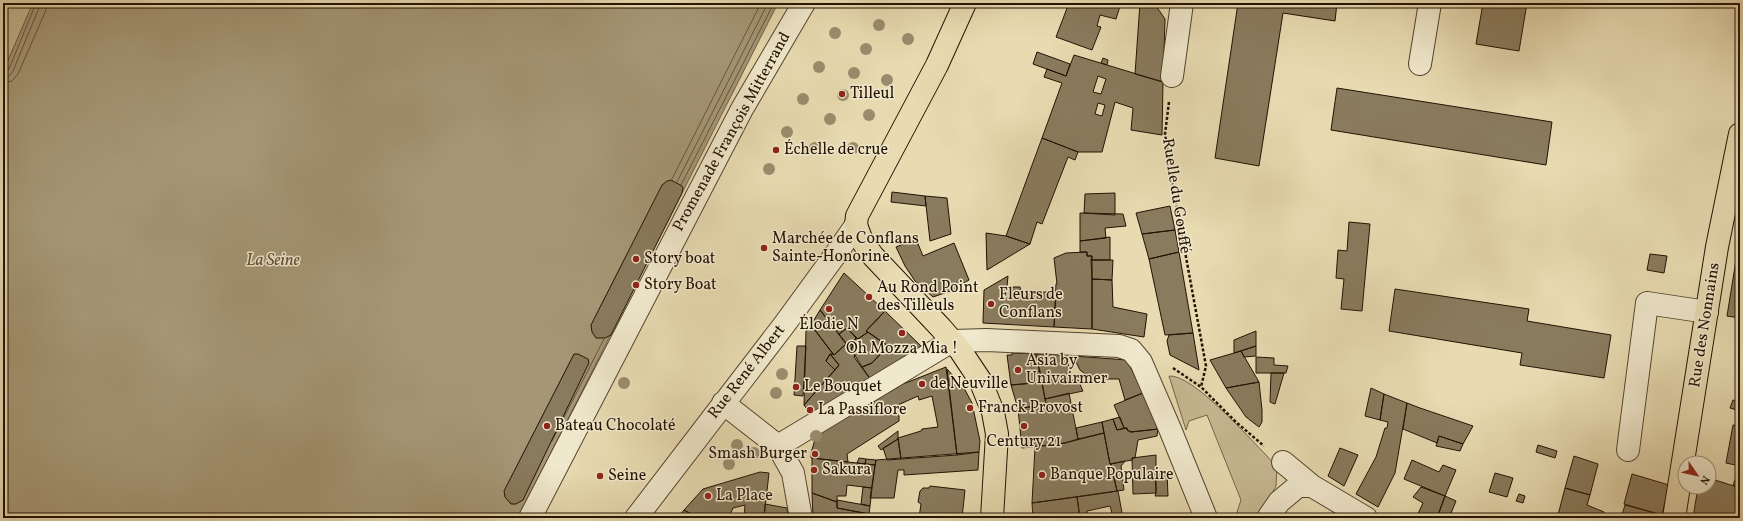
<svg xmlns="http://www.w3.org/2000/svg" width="1743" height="521" font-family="Vollkorn,serif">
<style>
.green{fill:#c6b993;stroke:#74664b}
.water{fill:#a59776;stroke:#716248}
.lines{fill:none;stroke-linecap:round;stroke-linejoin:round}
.shore{stroke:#64543c;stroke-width:1}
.building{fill:#897b5d;stroke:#221203;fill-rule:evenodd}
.minor-casing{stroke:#54442e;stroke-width:24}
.major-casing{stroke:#221203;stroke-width:24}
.path{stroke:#221203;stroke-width:2.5;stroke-dasharray:3 2;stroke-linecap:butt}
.minor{stroke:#f0e8cc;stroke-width:22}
.major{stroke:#e8dbb1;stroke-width:22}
.tree{fill:#9a8c6d}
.poi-dot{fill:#8f2418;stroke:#f0e8cc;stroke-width:1.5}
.labels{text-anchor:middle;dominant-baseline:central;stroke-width:3;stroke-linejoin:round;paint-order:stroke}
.poi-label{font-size:16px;fill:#221203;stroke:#f0e8cc;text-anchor:start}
.street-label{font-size:16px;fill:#221203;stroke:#f0e8cc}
.water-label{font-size:17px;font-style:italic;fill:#5d4e37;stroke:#f0e8cc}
</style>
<rect width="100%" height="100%" fill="#e8dbb1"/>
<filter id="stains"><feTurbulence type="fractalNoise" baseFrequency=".005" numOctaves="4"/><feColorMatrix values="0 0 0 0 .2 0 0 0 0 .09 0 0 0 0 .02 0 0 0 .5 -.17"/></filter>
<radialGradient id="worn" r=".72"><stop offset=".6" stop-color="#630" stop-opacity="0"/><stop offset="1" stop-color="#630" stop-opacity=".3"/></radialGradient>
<path class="green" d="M 3,3 L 33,3 L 3,72 Z
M 1169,376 C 1193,374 1249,438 1267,456 L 1277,468 L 1276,486 L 1259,518 L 1235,518 L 1241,500 L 1207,415 L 1189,421 L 1186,430 Z"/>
<path class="water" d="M 33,3 L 778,3 L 518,518 L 3,518 L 3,72 Z"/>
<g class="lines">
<path class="shore" d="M 3,72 L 9,69 L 36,3
M 3,77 L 9,76 L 13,71 L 41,3
M 3,83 L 12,81 L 18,74 L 46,10 L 47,3
M 672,179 L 761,3
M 677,182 L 768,3
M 681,185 L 774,3
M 552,441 L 604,339"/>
</g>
<path class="building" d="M 1069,3 L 1121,3 L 1116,19 L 1100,15 L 1097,26 L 1101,27 L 1092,50 L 1056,37 Z
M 1140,3 L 1154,3 L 1165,19 L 1163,82 L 1135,74 Z
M 1238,3 L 1337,3 L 1335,21 L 1283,13 L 1259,166 L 1215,158 Z
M 1483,3 L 1527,3 L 1519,51 L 1476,44 Z
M 1037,52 L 1070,64 L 1066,76 L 1033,64 Z
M 1074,55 L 1163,82 L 1162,135 L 1131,130 L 1133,108 L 1115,102 L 1102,152 L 1078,152 L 1042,138 L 1062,83 L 1044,77 L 1047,69 L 1066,76 ZM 1098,76 L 1106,79 L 1101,94 L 1093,92 ZM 1098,103 L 1105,105 L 1102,116 L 1095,114 Z
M 1103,58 L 1108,60 L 1107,65 L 1101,63 Z
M 1337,88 L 1552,122 L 1546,165 L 1331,130 Z
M 1042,138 L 1078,152 L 1075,160 L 1068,157 L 1042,224 L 1037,222 L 1030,244 L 1006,236 Z
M 671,180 L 682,186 L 683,188 L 682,193 L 611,335 L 605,338 L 596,338 L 592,332 L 591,325 L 662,185 L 667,181 Z
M 892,192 L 925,196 L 926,206 L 891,202 Z
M 1115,193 L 1115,215 L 1084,213 L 1085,194 Z
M 925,196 L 947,198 L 951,234 L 930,241 Z
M 1170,206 L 1175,230 L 1142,234 L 1136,213 Z
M 1080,213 L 1123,214 L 1126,226 L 1105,228 L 1106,238 L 1080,241 Z
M 1349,222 L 1370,224 L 1362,311 L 1341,309 L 1344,279 L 1336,278 L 1338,250 L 1347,251 Z
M 1175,230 L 1179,252 L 1149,259 L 1142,234 Z
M 986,233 L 1006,236 L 1030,244 L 987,270 Z
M 1110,237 L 1110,260 L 1091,260 L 1092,256 L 1087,256 L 1087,252 L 1080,252 L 1080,241 Z
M 916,239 L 923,256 L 954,243 L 969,280 L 953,290 L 933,297 L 915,281 L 905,266 L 896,247 Z
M 1087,252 L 1087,256 L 1092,256 L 1092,329 L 1054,327 L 1056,284 L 1057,284 L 1054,258 L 1066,253 Z
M 1179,252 L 1193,333 L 1165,335 L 1149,259 Z
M 1650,254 L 1667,256 L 1664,273 L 1647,270 Z
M 1737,254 L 1740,254 L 1740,318 L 1727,316 Z
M 1091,260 L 1113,260 L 1112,280 L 1092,279 Z
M 844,273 L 885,311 L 866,331 L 868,332 L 858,339 L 847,328 L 839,334 L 820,310 Z
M 1008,276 L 1007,287 L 1020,287 L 1021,292 L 1056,292 L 1054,327 L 983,323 L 984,290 Z
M 1092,279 L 1112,280 L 1113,307 L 1147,314 L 1144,337 L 1092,329 Z
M 1395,289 L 1529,309 L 1527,321 L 1611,335 L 1604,378 L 1520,365 L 1522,353 L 1389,331 Z
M 820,310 L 846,344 L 834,355 L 811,325 Z
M 885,311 L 921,346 L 871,380 L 862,367 L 872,363 L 888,346 L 866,331 Z
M 811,325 L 833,354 L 830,354 L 826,361 L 835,370 L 804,405 L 806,331 Z
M 847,328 L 856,338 L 849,347 L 839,334 Z
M 1256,331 L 1256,346 L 1234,353 L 1234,340 Z
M 868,332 L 888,346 L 872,363 L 862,367 L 851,349 L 856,338 L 858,339 Z
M 1193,333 L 1199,370 L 1170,355 L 1167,341 L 1169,335 Z
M 846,344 L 849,347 L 852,344 L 853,346 L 851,349 L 855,356 L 854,357 L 871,380 L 813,418 L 804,405 L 839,365 L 831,355 L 833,354 L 834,355 Z
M 797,346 L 806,346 L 803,396 L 794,395 Z
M 1256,346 L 1256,356 L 1244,357 L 1241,351 Z
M 1241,351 L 1259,382 L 1226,388 L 1210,360 Z
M 1012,353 L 1036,354 L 1040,371 L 1033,372 L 1035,383 L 1011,385 L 1007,355 L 1012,355 Z
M 574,354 L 578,354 L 588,359 L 589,363 L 586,369 L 523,500 L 516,504 L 511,504 L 505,497 L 504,491 Z
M 830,354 L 839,365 L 835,370 L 826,361 Z
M 1036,354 L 1067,355 L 1071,380 L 1078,380 L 1083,391 L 1045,399 Z
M 1073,356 L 1127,360 L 1143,393 L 1125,400 L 1119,379 L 1092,379 L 1080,370 Z
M 1256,357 L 1274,358 L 1274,365 L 1288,366 L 1286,373 L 1256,373 Z
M 946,367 L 957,455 L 901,459 L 898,438 L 921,431 L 922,429 L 938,427 L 932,396 L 919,400 L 918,396 L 898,405 L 896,410 L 899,416 L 899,421 L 847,454 L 848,462 L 811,458 L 811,453 L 816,436 L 903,384 Z
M 947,369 L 964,388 L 972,403 L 980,441 L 979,452 L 957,455 Z
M 1040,371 L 1042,382 L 1035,383 L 1033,372 Z
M 1271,373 L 1284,373 L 1275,404 L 1270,402 Z
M 1042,382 L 1046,404 L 1018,409 L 1011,385 Z
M 1259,382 L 1262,410 L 1262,422 L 1259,427 L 1246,417 L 1226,388 Z
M 1371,388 L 1384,394 L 1380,420 L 1365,416 Z
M 1069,393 L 1078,439 L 1065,443 L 1022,448 L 1018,409 L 1046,404 L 1045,399 Z
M 1143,393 L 1159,429 L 1131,432 L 1127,430 L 1127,428 L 1124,428 L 1114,405 Z
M 1384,394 L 1407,403 L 1395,473 L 1378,507 L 1356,494 L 1376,457 L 1385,428 L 1387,428 L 1388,422 L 1380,420 Z
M 1733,400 L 1740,402 L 1740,411 L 1730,408 Z
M 1407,403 L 1420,408 L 1473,426 L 1463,444 L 1439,436 L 1437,443 L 1403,429 Z
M 1120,417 L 1124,428 L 1117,430 L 1113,419 Z
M 1113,419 L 1117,430 L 1127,428 L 1127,430 L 1131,432 L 1158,429 L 1157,436 L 1138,440 L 1135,458 L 1132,458 L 1132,460 L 1110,464 L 1102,422 Z
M 1102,422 L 1104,433 L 1078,439 L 1076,428 Z
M 1733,425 L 1740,426 L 1740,466 L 1726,463 Z
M 898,431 L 898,439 L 881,450 L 878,446 Z
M 1104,433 L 1110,464 L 1111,464 L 1117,491 L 1032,503 L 1035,447 L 1065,443 Z
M 1439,436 L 1463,444 L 1460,451 L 1436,446 Z
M 898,439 L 901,459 L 887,460 L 883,448 Z
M 1538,445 L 1557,451 L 1555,458 L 1536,452 Z
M 1340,448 L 1358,455 L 1344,486 L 1328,476 Z
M 979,452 L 978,470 L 904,475 L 904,470 L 898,470 L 894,498 L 870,498 L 876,460 Z
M 1156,455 L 1156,493 L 1133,494 L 1132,458 Z
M 1574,456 L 1598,464 L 1590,495 L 1565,488 Z
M 812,458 L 875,465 L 872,488 L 847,485 L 846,496 L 837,496 L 837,502 L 812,493 Z
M 859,458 L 866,459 L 865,464 L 857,463 Z
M 866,459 L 876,460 L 875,465 L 865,464 Z
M 1412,460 L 1439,472 L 1443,465 L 1456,470 L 1445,496 L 1404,479 Z
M 1125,461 L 1121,466 L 1124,490 L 1117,491 L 1111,464 Z
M 1740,467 L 1740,488 L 1733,485 Z
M 760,472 L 769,473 L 764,518 L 744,518 L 745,505 L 733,508 L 730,515 L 738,518 L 698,518 L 684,510 L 703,489 Z
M 1167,472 L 1168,496 L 1155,496 L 1156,493 L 1155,473 Z
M 1495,473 L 1513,478 L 1507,497 L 1489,492 Z
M 1632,474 L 1669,485 L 1662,515 L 1624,504 Z
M 1709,478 L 1740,488 L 1740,518 L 1693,518 L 1698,487 L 1709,487 Z
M 930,486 L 965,490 L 962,518 L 919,518 L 921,504 L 918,502 L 920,491 L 923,488 L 929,488 Z
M 863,487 L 872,488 L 870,506 L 861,504 Z
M 1421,487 L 1445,496 L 1437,518 L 1416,518 L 1423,503 L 1413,497 Z
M 1565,488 L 1590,495 L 1587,505 L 1604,512 L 1602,518 L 1568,518 L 1558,515 Z
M 1118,491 L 1123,518 L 1090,518 L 1112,513 L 1110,506 L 1087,511 L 1088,518 L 1080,518 L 1077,497 Z
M 812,493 L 837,502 L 837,508 L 864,513 L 864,518 L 813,518 Z
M 1519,494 L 1525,496 L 1523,503 L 1516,501 Z
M 1445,496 L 1456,501 L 1449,518 L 1437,518 Z
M 1077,497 L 1080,518 L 1033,518 L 1032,503 Z
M 837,500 L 870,506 L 869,514 L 837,508 Z
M 765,504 L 787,508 L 788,518 L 764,518 Z
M 1625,505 L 1662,515 L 1662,518 L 1621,518 Z
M 684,510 L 698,518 L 677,518 Z
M 864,513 L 869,514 L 892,518 L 864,518 Z"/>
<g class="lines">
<defs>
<path id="minor" d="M 1420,64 L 1430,3
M 1172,76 L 1182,3
M 723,403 L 778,446 L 793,473 L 801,518
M 778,446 L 952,341 L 987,340 L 1119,346 L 1131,350 L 1141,362 L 1170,429 L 1206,518
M 1628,450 L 1647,303 L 1707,312
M 1283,462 L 1312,486 L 1366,518
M 530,518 L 742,109 L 804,3
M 636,518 L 784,325 L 838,251 L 856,225
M 1268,518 L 1279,502 L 1298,486 L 1312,486"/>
<path id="major" d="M 965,3 L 937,65 L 857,216 L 856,225 L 862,241 L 873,256 L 941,328 L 960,350 L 980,380 L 993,412 L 997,434 L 992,518
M 1674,518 L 1717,247 L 1740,134"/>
</defs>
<use href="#minor" class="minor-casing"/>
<use href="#major" class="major-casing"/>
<path class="path" d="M 1169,102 L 1165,134 L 1170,170 L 1206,366 L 1201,387
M 1173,368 L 1201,387 L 1236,422 L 1264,446"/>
<use href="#minor" class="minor"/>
<use href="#major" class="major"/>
</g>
<g class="tree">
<circle cx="879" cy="25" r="6"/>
<circle cx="835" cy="33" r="6"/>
<circle cx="908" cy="39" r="6"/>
<circle cx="866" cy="49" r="6"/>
<circle cx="819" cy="67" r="6"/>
<circle cx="854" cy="73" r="6"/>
<circle cx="887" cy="80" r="6"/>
<circle cx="843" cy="95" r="6"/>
<circle cx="803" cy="99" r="6"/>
<circle cx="869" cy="115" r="6"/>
<circle cx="830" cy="119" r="6"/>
<circle cx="787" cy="132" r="6"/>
<circle cx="815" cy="148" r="6"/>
<circle cx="853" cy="148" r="6"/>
<circle cx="769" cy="169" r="6"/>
<circle cx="782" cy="374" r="6"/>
<circle cx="624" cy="383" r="6"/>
<circle cx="776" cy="393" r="6"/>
<circle cx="816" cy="436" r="6"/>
<circle cx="737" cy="445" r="6"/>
<circle cx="754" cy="453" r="6"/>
<circle cx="729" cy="464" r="6"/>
</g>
<g class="poi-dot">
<circle cx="842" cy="94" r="4"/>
<circle cx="776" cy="150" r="4"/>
<circle cx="764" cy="248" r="4"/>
<circle cx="636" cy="259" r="4"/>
<circle cx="636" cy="285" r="4"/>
<circle cx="869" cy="297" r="4"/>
<circle cx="991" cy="304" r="4"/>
<circle cx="829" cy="309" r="4"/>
<circle cx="902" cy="333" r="4"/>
<circle cx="1018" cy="370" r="4"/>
<circle cx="922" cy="384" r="4"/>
<circle cx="796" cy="387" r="4"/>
<circle cx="970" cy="408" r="4"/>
<circle cx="810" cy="410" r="4"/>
<circle cx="547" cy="426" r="4"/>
<circle cx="1024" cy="426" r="4"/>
<circle cx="815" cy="454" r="4"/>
<circle cx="814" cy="470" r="4"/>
<circle cx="1042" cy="475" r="4"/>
<circle cx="600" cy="476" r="4"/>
<circle cx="708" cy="496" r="4"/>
</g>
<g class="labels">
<g class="poi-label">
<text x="850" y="94">Tilleul</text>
<text x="784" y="150">Échelle de crue</text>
<text x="772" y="239">Marchée de Conflans<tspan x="772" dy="18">Sainte-Honorine</tspan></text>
<text x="644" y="259">Story boat</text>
<text x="644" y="285">Story Boat</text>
<text x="877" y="288">Au Rond Point<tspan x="877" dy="18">des Tilleuls</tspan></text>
<text x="999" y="295">Fleurs de<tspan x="999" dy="18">Conflans</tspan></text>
<text x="829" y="325" text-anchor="middle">Élodie N</text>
<text x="902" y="349" text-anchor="middle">Oh Mozza Mia !</text>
<text x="1026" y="361">Asia by<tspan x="1026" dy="18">Univairmer</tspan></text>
<text x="930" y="384">de Neuville</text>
<text x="804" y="387">Le Bouquet</text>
<text x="978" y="408">Franck Provost</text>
<text x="818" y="410">La Passiflore</text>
<text x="555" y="426">Bateau Chocolaté</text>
<text x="1024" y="442" text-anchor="middle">Century 21</text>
<text x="807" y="454" text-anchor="end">Smash Burger</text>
<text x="822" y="470">Sakura</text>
<text x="1050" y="475">Banque Populaire</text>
<text x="608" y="476">Seine</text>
<text x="716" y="496">La Place</text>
</g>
<g class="street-label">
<text transform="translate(732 132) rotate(-61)">Promenade François Mitterrand</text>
<text transform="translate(1176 196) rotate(81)">Ruelle du Gouffé</text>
<text transform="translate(1705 325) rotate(-81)">Rue des Nonnains</text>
<text transform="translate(747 372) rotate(-52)">Rue René Albert</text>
</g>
<g class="water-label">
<text x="273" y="260">La Seine</text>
</g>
</g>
<rect width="1743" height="521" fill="none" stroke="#e8dbb1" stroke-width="16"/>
<rect x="4" y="4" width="1735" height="513" fill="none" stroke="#221203" stroke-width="2"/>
<rect x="8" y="8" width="1727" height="505" fill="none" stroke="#221203"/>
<g transform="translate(1697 475) rotate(124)"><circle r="19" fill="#f0e8cc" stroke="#9e927c"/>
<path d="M0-3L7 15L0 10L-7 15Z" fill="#8f2418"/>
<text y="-6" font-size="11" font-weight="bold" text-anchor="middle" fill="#221203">N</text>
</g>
<rect width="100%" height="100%" filter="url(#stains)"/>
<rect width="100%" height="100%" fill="url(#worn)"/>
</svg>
